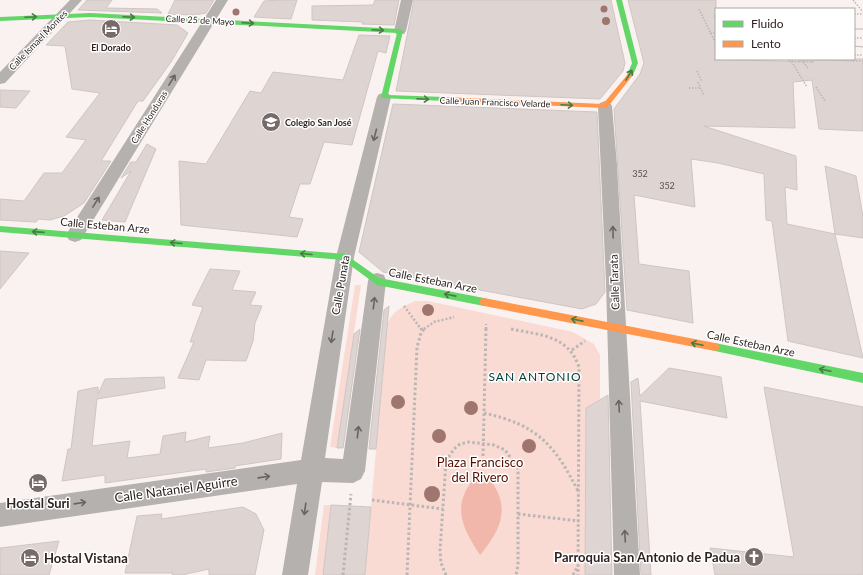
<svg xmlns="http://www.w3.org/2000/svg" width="863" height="575" font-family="Lato,sans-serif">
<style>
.green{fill:#f9dbd4}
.water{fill:#f0b7aa}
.building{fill:#ded4d2;stroke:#cfc6c4}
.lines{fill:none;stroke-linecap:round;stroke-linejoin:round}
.path-far2{stroke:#bab6b4;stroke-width:1.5;stroke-dasharray:1.5 1.5;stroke-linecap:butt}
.path-far1{stroke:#bab6b4;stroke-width:2.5;stroke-dasharray:2 2;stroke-linecap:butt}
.path{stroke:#bab6b4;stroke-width:3;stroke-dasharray:2.5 2.5;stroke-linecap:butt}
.street{fill:#b5b1af;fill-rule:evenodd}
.fast{fill:#63d668;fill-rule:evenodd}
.slow{fill:#ff974d;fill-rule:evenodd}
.tram{stroke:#bab5b4;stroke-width:1}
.tree{fill:#9f766e}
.oneway{stroke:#497c44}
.oneway2{stroke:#6b6361}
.labels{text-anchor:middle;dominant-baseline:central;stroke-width:3;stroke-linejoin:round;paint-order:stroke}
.far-street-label{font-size:9px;fill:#2f2321;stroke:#fff}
.far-poi-label{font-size:9px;font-weight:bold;fill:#2f2321;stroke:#fff}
.number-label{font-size:9px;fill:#5b4f4d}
.street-label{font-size:11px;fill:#2f2321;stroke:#fff}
.neighbourhood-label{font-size:12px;letter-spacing:1px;fill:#004039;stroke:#fff}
.near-park-label{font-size:13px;fill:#551003;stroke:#fff}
.near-street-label{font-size:13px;fill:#2f2321;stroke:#fff}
.near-poi-label{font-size:13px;font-weight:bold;fill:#2f2321;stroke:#fff}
</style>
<rect width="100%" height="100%" fill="#faf2f0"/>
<path class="green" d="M 355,285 L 361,285 L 337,448 L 330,447 Z
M 415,301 L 428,301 L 573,332 L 594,344 L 600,355 L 600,399 L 586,408 L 585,575 L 365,575 L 387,325 C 392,311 402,307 415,301 Z
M 324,505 L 331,505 L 323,575 L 315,575 Z"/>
<path class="water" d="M 482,470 C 511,501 506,524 480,555 C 458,522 451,500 482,470 Z"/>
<path class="building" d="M 87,0 L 112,0 L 106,8 L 157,9 L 162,13 L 78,10 Z
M 175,0 L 214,0 L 206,13 L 194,15 L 168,14 Z
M 282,0 L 297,0 L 291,19 L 254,17 L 264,1 Z
M 375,0 L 399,0 L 394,25 L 362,24 L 363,22 L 312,20 L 312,6 L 373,5 Z
M 414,0 L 611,0 L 625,63 L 623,71 L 600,99 L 396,91 Z
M 628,0 L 716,0 L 716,59 L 800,62 L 798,59 L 863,59 L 863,131 L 819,129 L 812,80 L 793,82 L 795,128 L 704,126 L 796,156 L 797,190 L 785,187 L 787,224 L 835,234 L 863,358 L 788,341 L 772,221 L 766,220 L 764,174 L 718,163 L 691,159 L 695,207 L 634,195 L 639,264 L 689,271 L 693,323 L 627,310 L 614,109 L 640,74 L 644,63 Z
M 90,20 L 177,25 L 188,33 L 171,62 L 143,101 L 138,101 L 101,161 L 111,161 L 84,203 L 64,216 L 50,220 L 38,219 L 36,222 L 0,220 L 0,199 L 24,201 L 44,173 L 62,173 L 86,140 L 66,137 L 100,93 L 72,89 L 65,46 L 46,45 L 68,22 Z
M 359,35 L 390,36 L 386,53 L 378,51 L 352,145 L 324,142 L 310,184 L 300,184 L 289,217 L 303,219 L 297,237 L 181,225 L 179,161 L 206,164 L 250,91 L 261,93 L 273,72 L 343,80 Z
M 0,90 L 30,91 L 16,108 L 0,107 Z
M 393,104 L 597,112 L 605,292 L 596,304 L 582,309 L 383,272 L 359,252 Z
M 147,144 L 156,149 L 125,222 L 102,220 L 131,171 L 121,178 L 131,162 L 136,162 Z
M 825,166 L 856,176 L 863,217 L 863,238 L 835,234 Z
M 0,251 L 29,253 L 0,289 Z
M 210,269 L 240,271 L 232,290 L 256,292 L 250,305 L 262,306 L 255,323 L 253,341 L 246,361 L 206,360 L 199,380 L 178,378 L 194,342 L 190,342 L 203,307 L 192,305 Z
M 389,306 L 376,449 L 369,449 L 384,310 Z
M 360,329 L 343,448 L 337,448 L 354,334 Z
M 669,368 L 721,377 L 727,418 L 640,401 L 651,575 L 641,575 L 631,382 L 638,378 L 640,396 Z
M 164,377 L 165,388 L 97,399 L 92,446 L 130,441 L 127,458 L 160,454 L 163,436 L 186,432 L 185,442 L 210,436 L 208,448 L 243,443 L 282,433 L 281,459 L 235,466 L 235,468 L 206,472 L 206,469 L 105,483 L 105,475 L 62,481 L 68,449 L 71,449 L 78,391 L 98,387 L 98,394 L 105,379 Z
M 764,387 L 863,407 L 863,575 L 715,575 L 710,548 L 794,557 Z
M 608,395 L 612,575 L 585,575 L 586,408 Z
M 331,505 L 371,507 L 365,575 L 323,575 Z
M 243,507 L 256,514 L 264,530 L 255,575 L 209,575 L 209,569 L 182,575 L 172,575 L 173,573 L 125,573 L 137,516 L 162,514 L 161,519 Z
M 59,541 L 49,575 L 0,575 L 0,548 Z"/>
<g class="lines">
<path class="path-far2" d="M 853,0 L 863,12
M 699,9 L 716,44
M 854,14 L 863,14
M 716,16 L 714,15 L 716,19
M 710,33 L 716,33
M 854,38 L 863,38
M 854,55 L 863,55
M 787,59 L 788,61 L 813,62 L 811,59
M 790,59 L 807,87
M 802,59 L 863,61
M 803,62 L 808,68
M 697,71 L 702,82
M 698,82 L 704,96
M 816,87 L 825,101
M 689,88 L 700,88"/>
<path class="path-far1" d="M 404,306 L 421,329
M 424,329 L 434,322 L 454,317
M 486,329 L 486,324"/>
<path class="path" d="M 421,328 L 422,330
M 511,329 C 540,335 568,335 579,367 L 578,575
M 572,350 L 585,341
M 484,413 C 538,425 555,445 579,493
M 483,456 L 486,328
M 372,500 L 443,509
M 518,514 L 579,521
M 343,575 L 351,494
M 407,575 L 417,347 L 421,333 L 425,328
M 446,575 L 441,563 L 440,551 L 446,461 L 454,449 L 460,444 L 469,442 L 494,445 L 505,450 L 518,468 L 518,565 L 516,575
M 573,575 L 578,566"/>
<path class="street" d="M 70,0 L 82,0 L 5,83 L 0,84 L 0,72 Z
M 216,0 L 228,0 L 81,240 L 75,242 L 69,240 L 66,235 L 69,230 Z
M 401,0 L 413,0 L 406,31 L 404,34 L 396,34 L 394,31 Z
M 384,93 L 389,94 L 391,97 L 354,257 L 325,458 L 343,459 L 368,281 L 370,275 L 377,273 L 384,275 L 386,281 L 365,471 L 361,479 L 353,483 L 322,482 L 308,575 L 282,575 L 297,484 L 0,527 L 0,503 L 301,460 L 336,257 L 377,97 L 379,94 Z
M 605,101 L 610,103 L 612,106 L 617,165 L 640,575 L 614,575 L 606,282 L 598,106 L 600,103 Z"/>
<path class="fast" d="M 616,0 L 622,0 L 638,63 L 633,75 L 630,77 L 627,75 L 632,63 Z
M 90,13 L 400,29 L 403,31 L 388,95 L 445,97 L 448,99 L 445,101 L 382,98 L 381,97 L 397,33 L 90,17 L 0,21 L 0,17 Z
M 0,226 L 345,254 L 379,278 L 484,298 L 487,299 L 489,302 L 487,305 L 484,306 L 377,285 L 343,260 L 0,232 Z
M 715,343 L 863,373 L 863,383 L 715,351 L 712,350 L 710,347 L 712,344 Z"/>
<path class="slow" d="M 628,74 L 633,75 L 607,108 L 605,108 L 445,101 L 442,99 L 445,97 L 603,104 Z
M 484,298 L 715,343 L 718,344 L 720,347 L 718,350 L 715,351 L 484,306 L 481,305 L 479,302 L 481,299 Z"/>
<path class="tram" d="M 854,29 L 863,29
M 854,46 L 863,47"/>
</g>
<g class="tree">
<circle cx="604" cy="9" r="3.5"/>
<circle cx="236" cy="12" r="3.5"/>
<circle cx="606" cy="21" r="4"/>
<circle cx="428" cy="310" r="6"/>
<circle cx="398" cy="402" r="7"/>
<circle cx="471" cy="408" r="7"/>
<circle cx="439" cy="436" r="7"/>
<circle cx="529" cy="446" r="7"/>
<circle cx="432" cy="494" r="8"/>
</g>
<defs><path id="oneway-shaft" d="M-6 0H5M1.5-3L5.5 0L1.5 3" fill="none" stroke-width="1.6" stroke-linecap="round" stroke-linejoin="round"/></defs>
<g class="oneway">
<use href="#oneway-shaft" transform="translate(31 17) rotate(-3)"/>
<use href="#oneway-shaft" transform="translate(129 17) rotate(3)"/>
<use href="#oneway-shaft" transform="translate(248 23) rotate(3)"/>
<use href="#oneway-shaft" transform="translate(378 30) rotate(3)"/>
<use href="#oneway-shaft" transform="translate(629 75) rotate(-58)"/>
<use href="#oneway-shaft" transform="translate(423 99) rotate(3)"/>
<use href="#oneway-shaft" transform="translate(567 105) rotate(3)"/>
<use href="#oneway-shaft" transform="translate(38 232) rotate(-176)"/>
<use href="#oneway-shaft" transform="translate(176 243) rotate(-175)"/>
<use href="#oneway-shaft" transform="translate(306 254) rotate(-175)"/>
<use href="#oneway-shaft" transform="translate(450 295) rotate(-169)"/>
<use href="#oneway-shaft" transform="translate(577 320) rotate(-169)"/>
<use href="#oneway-shaft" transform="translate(697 344) rotate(-168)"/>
<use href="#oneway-shaft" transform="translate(825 370) rotate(-168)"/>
</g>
<g class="oneway2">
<use href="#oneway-shaft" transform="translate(172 80) rotate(-58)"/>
<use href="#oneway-shaft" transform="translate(375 135) rotate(104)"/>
<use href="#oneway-shaft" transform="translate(96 202) rotate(-58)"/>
<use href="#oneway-shaft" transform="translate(613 232) rotate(-92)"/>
<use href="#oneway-shaft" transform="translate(374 303) rotate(-83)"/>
<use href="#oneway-shaft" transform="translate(332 337) rotate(99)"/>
<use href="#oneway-shaft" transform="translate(619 406) rotate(-93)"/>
<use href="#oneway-shaft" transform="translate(358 432) rotate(-83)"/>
<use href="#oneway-shaft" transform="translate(264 477) rotate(-8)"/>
<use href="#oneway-shaft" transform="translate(80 503) rotate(-8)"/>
<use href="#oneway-shaft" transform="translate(305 509) rotate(98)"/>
<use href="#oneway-shaft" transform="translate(625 536) rotate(-93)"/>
</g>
<defs>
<symbol id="hotel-disc" viewBox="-11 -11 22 22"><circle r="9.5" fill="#766b69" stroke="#fff"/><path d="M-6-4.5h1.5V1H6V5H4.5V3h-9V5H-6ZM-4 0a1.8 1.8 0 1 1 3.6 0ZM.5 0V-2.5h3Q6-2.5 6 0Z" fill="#fff"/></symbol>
<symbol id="school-disc" viewBox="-11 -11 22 22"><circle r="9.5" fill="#766b69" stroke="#fff"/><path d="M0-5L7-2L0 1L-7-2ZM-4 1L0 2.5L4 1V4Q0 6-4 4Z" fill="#fff"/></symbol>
<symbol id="church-disc" viewBox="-11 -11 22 22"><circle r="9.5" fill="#766b69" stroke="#fff"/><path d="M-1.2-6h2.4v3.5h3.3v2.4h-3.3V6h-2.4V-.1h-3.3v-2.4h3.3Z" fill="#fff"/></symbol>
</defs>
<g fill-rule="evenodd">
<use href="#hotel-disc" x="100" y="18" width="22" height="22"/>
<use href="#school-disc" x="260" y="111" width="22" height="22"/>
<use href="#hotel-disc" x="27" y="472" width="22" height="22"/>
<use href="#church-disc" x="743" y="546" width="22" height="22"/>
<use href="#hotel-disc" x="19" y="547" width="22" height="22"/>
</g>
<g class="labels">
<g class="far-street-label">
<text transform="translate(200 20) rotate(3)">Calle 25 de Mayo</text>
<text transform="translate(38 40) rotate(-46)">Calle Ismael Montes</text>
<text transform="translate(495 102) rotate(2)">Calle Juan Francisco Velarde</text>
<text transform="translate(149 117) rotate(-58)">Calle Honduras</text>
</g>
<g class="far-poi-label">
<text x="111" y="47">El Dorado</text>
<text x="285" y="122" text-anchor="start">Colegio San José</text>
</g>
<g class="number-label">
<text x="640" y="173">352</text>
<text x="667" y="185">352</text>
</g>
<g class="street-label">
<text transform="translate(105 225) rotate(5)">Calle Esteban Arze</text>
<text transform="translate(433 280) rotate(11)">Calle Esteban Arze</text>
<text transform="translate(614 282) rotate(-92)">Calle Tarata</text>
<text transform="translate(340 285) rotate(-80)">Calle Punata</text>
<text transform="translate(751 343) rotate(12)">Calle Esteban Arze</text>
</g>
<g class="neighbourhood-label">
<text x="535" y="376">SAN ANTONIO</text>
</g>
<g class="near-park-label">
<text x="480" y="462">Plaza Francisco<tspan x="480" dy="15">del Rivero</tspan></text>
</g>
<g class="near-street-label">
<text transform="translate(176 489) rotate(-8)">Calle Nataniel Aguirre</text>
</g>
<g class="near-poi-label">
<text x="38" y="503">Hostal Suri</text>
<text x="740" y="557" text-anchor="end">Parroquia San Antonio de Padua</text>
<text x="44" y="558" text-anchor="start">Hostal Vistana</text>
</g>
</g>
<rect x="715" y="8" width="140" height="52" fill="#ffffff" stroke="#aca7a6"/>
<rect x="723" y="21" width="20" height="6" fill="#63d668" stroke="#aca7a6"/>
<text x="751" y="28" font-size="12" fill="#2f2321">Fluido</text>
<rect x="723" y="41" width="20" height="6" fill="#ff974d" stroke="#aca7a6"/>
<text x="751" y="48" font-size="12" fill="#2f2321">Lento</text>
</svg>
